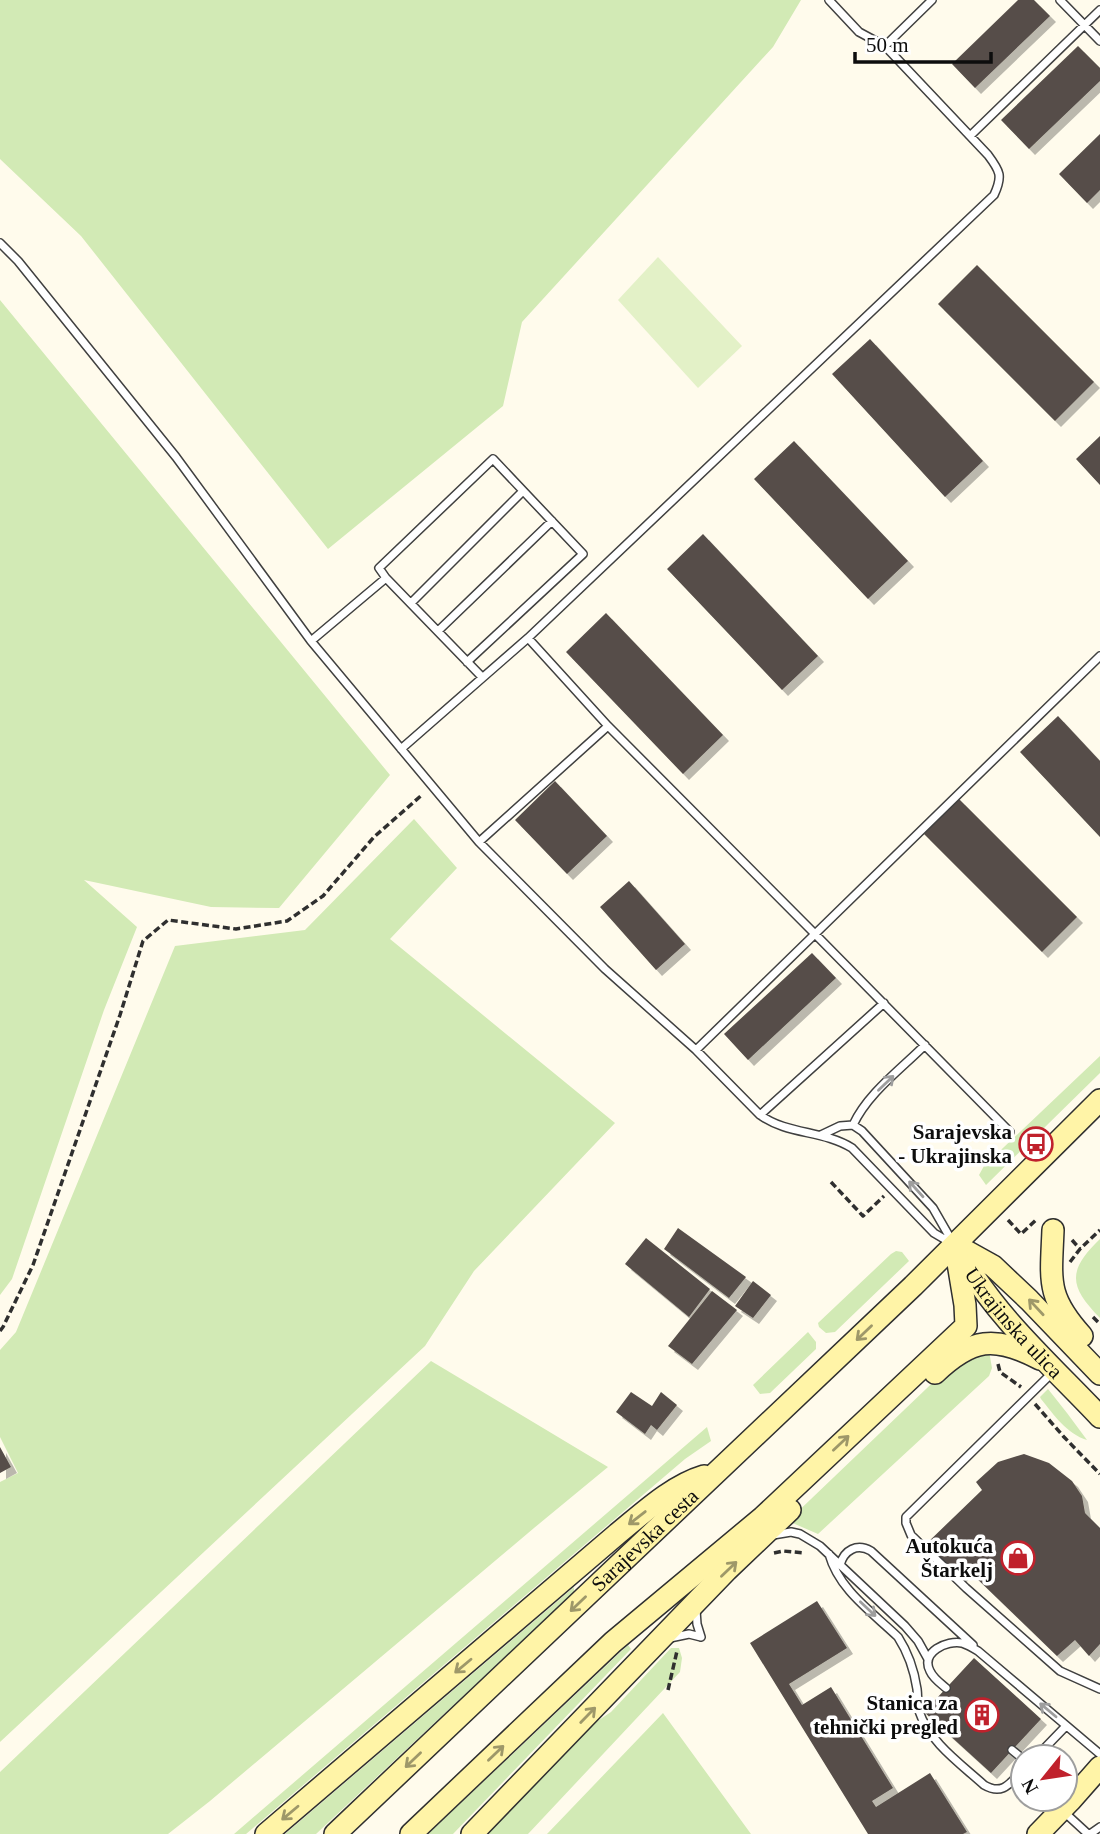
<svg xmlns="http://www.w3.org/2000/svg" width="1100" height="1834" font-family="Georgia,serif">
<style>
.green{fill:#d2eab5}
.pitch{fill:#e3f1c7}
.building{fill:#564e49;filter:url(#shadow)}
.lines{fill:none;stroke-linecap:round;stroke-linejoin:round}
.lane-casing{stroke:#404040;stroke-width:10}
.secondary-casing{stroke:#2f2f2f;stroke-width:24}
.path{stroke:#2f2f2f;stroke-width:3.5;stroke-dasharray:7 3.5;stroke-linecap:butt}
.lane{stroke:#fff;stroke-width:7}
.secondary{stroke:#fff4a7;stroke-width:21}
.oneway{stroke:#9e9e9e}
.oneway2{stroke:#9e9869}
.labels{text-anchor:middle;dominant-baseline:central;stroke-width:7;stroke-linejoin:round;paint-order:stroke}
.poi-label{font-size:21px;font-weight:bold;fill:#0d0d0d;stroke:#fff;text-anchor:end}
.street-label{font-size:21px;fill:#0d0d0d;stroke:#fff}
</style>
<defs>
<filter id="shadow"><feDropShadow dx="6" dy="6" stdDeviation="0" flood-color="#0004"/></filter>
</defs>
<rect width="100%" height="100%" fill="#fffbec"/>
<path class="green" d="M 0,0 L 801,0 L 773,47 L 522,322 L 503,406 L 328,549 L 81,236 L 0,159 Z
M 0,300 L 390,775 L 279,908 L 211,907 L 84,880 L 137,927 L 104,1010 L 12,1279 L 0,1295 Z
M 414,819 L 457,868 L 390,939 L 615,1123 L 474,1271 L 425,1346 L 0,1742 L 0,1482 L 18,1473 L 0,1437 L 0,1350 L 16,1332 L 175,946 L 305,930 Z
M 1100,1056 L 1100,1073 L 986,1185 L 979,1175 L 984,1166 Z
M 1100,1239 L 1100,1318 C 1069,1286 1067,1271 1100,1239 Z
M 896,1251 L 902,1252 L 909,1261 L 835,1332 L 826,1333 L 819,1327 L 818,1323 L 891,1254 Z
M 808,1332 L 816,1342 L 816,1349 L 770,1393 L 760,1394 L 753,1385 Z
M 989,1351 L 992,1368 L 989,1376 L 818,1534 L 788,1521 L 949,1367 Z
M 431,1361 L 608,1467 L 534,1528 L 210,1801 L 168,1834 L 0,1834 L 0,1772 Z
M 1048,1389 L 1067,1413 L 1087,1440 C 1067,1434 1054,1415 1041,1399 L 1040,1397 Z
M 707,1427 L 711,1441 L 685,1459 L 246,1834 L 234,1834 Z
M 574,1587 L 574,1592 L 316,1834 L 285,1834 Z
M 628,1645 L 631,1649 L 453,1834 L 428,1834 Z
M 671,1648 L 679,1648 L 682,1658 L 680,1672 L 528,1834 L 486,1834 L 587,1728 L 611,1712 Z
M 663,1713 L 751,1834 L 547,1834 Z"/>
<path class="pitch" d="M 658,257 L 742,346 L 698,388 L 618,300 Z"/>
<path class="building" d="M 1018,0 L 1034,0 L 1050,16 L 975,88 L 952,64 Z
M 1078,46 L 1100,68 L 1100,81 L 1029,149 L 1001,120 Z
M 1100,134 L 1100,190 L 1087,203 L 1059,174 Z
M 977,265 L 1094,382 L 1055,421 L 938,304 Z
M 870,339 L 983,461 L 945,497 L 832,374 Z
M 1100,436 L 1100,485 L 1076,459 Z
M 794,441 L 908,561 L 868,599 L 754,479 Z
M 703,534 L 818,656 L 782,690 L 667,569 Z
M 606,613 L 723,735 L 683,774 L 566,652 Z
M 1058,716 L 1100,761 L 1100,837 L 1020,752 Z
M 555,781 L 607,836 L 567,874 L 515,820 Z
M 959,799 L 1077,917 L 1042,952 L 924,834 Z
M 629,881 L 685,944 L 656,970 L 600,907 Z
M 812,953 L 836,978 L 748,1060 L 724,1034 Z
M 678,1228 L 746,1277 L 729,1298 L 664,1249 Z
M 646,1238 L 710,1289 L 689,1317 L 625,1264 Z
M 753,1281 L 771,1295 L 753,1318 L 735,1306 Z
M 712,1291 L 737,1310 L 692,1364 L 668,1346 Z
M 631,1392 L 652,1406 L 661,1392 L 677,1405 L 657,1430 L 651,1425 L 645,1434 L 616,1412 Z
M 0,1447 L 11,1467 L 0,1473 Z
M 1024,1454 L 1049,1463 L 1072,1481 L 1082,1496 L 1085,1513 L 1100,1528 L 1100,1644 L 1089,1656 L 1075,1640 L 1057,1656 L 967,1569 L 957,1580 L 924,1546 L 982,1490 L 976,1482 L 998,1462 Z
M 817,1601 L 847,1648 L 789,1684 L 802,1705 L 831,1687 L 893,1788 L 872,1801 L 876,1807 L 930,1773 L 967,1832 L 963,1834 L 868,1834 L 750,1643 Z
M 974,1658 L 1041,1719 L 991,1773 L 924,1712 Z"/>
<g class="lines">
<defs>
<path id="lane" d="M 1060,0 L 1100,41
M 885,46 L 932,0
M 970,136 L 1100,10
M 0,243 L 18,261 L 176,457 L 311,641 L 479,842 L 605,969 L 696,1050 L 760,1115 C 788,1135 823,1130 852,1148 L 934,1233 L 951,1243
M 386,578 L 379,568 L 493,459 L 583,554 L 467,662
M 411,603 L 523,491
M 438,631 L 552,521
M 528,638 L 608,726 L 815,934 L 696,1050
M 311,641 L 386,578 L 482,677
M 401,749 L 528,638 L 994,195 C 1003,176 1000,171 988,155 L 885,46 L 859,32 L 829,0
M 479,842 L 608,726
M 760,1115 L 884,1003
M 853,1125 C 868,1093 900,1070 925,1045
M 1010,1132 L 815,934 L 1100,656
M 821,1135 L 840,1126 L 853,1125 L 862,1131 L 933,1208 L 952,1241
M 1053,1372 L 906,1517 L 906,1523 L 911,1535 L 966,1588 L 1060,1671 L 1100,1689
M 773,1535 L 791,1532 L 800,1534 L 820,1546 L 905,1626 L 918,1641 L 928,1659
M 829,1554 C 839,1590 872,1612 898,1637 C 909,1654 914,1669 917,1689 C 918,1696 917,1704 919,1711 C 929,1742 961,1764 984,1785 C 1003,1796 1010,1783 1023,1770
M 840,1565 C 844,1550 857,1543 871,1551 L 973,1645
M 696,1610 L 697,1624 L 701,1637
M 670,1638 L 689,1634 L 701,1637
M 946,1688 C 940,1683 933,1678 930,1671 C 920,1652 947,1640 962,1643 C 968,1645 973,1648 978,1651 L 1100,1754
M 1012,1750 L 1023,1759
M 1036,1757 L 1066,1726
M 1063,1811 L 1088,1834
M 1090,1834 L 1100,1827"/>
<g id="secondary">
<path d="M 1053,1230 C 1051,1281 1046,1296 1082,1336"/>
<path d="M 957,1246 L 993,1266 L 1029,1300 L 1100,1374"/>
<path id="s1" d="M 962,1257 C 997,1318 1052,1366 1100,1417"/>
<path d="M 935,1373 C 972,1338 994,1335 1040,1359"/>
<path d="M 266,1834 L 616,1535 C 642,1514 671,1486 704,1476"/>
<path id="s2" d="M 335,1834 L 913,1286 L 1100,1100"/>
<path d="M 411,1834 L 613,1642 L 763,1517 L 966,1326 L 965,1305 L 955,1245"/>
<path d="M 472,1834 L 727,1570 L 790,1510"/>
<path d="M 1038,1834 L 1070,1801 L 1100,1767"/>
</g>
</defs>
<use href="#lane" class="lane-casing"/>
<use href="#secondary" class="secondary-casing"/>
<path class="path" d="M 831,1182 L 863,1216 L 884,1196
M 1008,1220 L 1021,1234 L 1037,1219
M 1072,1240 L 1080,1249
M 1070,1262 L 1080,1249 L 1100,1230
M 1093,1317 L 1100,1324
M 0,1331 L 3,1327 L 33,1265 L 120,1015 L 143,941 L 168,920 L 236,929 L 287,921 L 323,896 L 374,837 L 423,794
M 998,1364 L 1000,1372 L 1021,1387
M 1035,1404 L 1064,1437 L 1100,1474
M 774,1553 L 783,1551 L 804,1553
M 668,1690 L 677,1651"/>
<use href="#lane" class="lane"/>
<use href="#secondary" class="secondary"/>
</g>
<defs><path id="oneway-shaft" d="M-6 0H5M1.5-3L5.5 0L1.5 3" fill="none" stroke-width="1.6" stroke-linecap="round" stroke-linejoin="round" transform="scale(1.75)"/></defs>
<g class="oneway">
<use href="#oneway-shaft" transform="translate(886 1083) rotate(-44)"/>
<use href="#oneway-shaft" transform="translate(916 1189) rotate(-132)"/>
<use href="#oneway-shaft" transform="translate(868 1609) rotate(43)"/>
<use href="#oneway-shaft" transform="translate(1048 1710) rotate(-140)"/>
</g>
<g class="oneway2">
<use href="#oneway-shaft" transform="translate(1036 1307) rotate(-133)"/>
<use href="#oneway-shaft" transform="translate(864 1333) rotate(136)"/>
<use href="#oneway-shaft" transform="translate(841 1443) rotate(-43)"/>
<use href="#oneway-shaft" transform="translate(637 1518) rotate(142)"/>
<use href="#oneway-shaft" transform="translate(729 1569) rotate(-44)"/>
<use href="#oneway-shaft" transform="translate(578 1604) rotate(136)"/>
<use href="#oneway-shaft" transform="translate(463 1666) rotate(140)"/>
<use href="#oneway-shaft" transform="translate(588 1715) rotate(-46)"/>
<use href="#oneway-shaft" transform="translate(496 1753) rotate(-44)"/>
<use href="#oneway-shaft" transform="translate(413 1760) rotate(136)"/>
<use href="#oneway-shaft" transform="translate(290 1813) rotate(140)"/>
</g>
<defs>
<symbol id="bus-ring" viewBox="-11 -11 22 22"><circle r="9.5" fill="#fff" stroke="#c0212c" stroke-width="1.5"/><path d="M-5-6H5V4H4V6H2V4H-2V6H-4V4H-5ZM-3.5-4V0h7V-4ZM-3.5 1.2v1.5H-2V1.2ZM2 1.2v1.5H3.5V1.2Z" fill="#c0212c"/></symbol>
<symbol id="shop-ring" viewBox="-11 -11 22 22"><circle r="9.5" fill="#fff" stroke="#c0212c" stroke-width="1.5"/><path d="M-5-2.5h2.3a2.7 3.5 0 0 1 5.4 0H5L5.5 6h-11ZM-1.5-2.5h3a1.5 2.3 0 0 0-3 0Z" fill="#c0212c"/></symbol>
<symbol id="building-ring" viewBox="-11 -11 22 22"><circle r="9.5" fill="#fff" stroke="#c0212c" stroke-width="1.5"/><path d="M-4-6H4V6H1V3H-1V6H-4ZM-2.5-4.3h1.7v1.8h-1.7ZM.8-4.3h1.7v1.8H.8ZM-2.5-1h1.7V.8h-1.7ZM.8-1h1.7V.8H.8Z" fill="#c0212c"/></symbol>
</defs>
<g fill-rule="evenodd">
<use href="#bus-ring" x="1017" y="1125" width="38" height="38"/>
<use href="#shop-ring" x="999" y="1539" width="38" height="38"/>
<use href="#building-ring" x="963" y="1696" width="38" height="38"/>
</g>
<g class="labels">
<g class="poi-label">
<text x="1012" y="1132">Sarajevska<tspan x="1012" dy="24">- Ukrajinska</tspan></text>
<text x="993" y="1546">Autokuća<tspan x="993" dy="24">Štarkelj</tspan></text>
<text x="958" y="1703">Stanica za<tspan x="958" dy="24">tehnički pregled</tspan></text>
</g>
<g class="street-label">
<text stroke="none"><textPath href="#s1" startOffset="84">Ukrajinska ulica</textPath></text>
<text stroke="none"><textPath href="#s2" startOffset="427">Sarajevska cesta</textPath></text>
</g>
</g>
<g transform="translate(1044 1778) rotate(240)"><circle r="33" fill="#ffffff" stroke="#9e9e9e" stroke-width="2"/>
<path d="M0-5L12 26L0 18L-12 26Z" fill="#c0212c"/>
<text y="-10" font-size="19" font-weight="bold" text-anchor="middle" fill="#0d0d0d">N</text>
</g>
<path d="M855 52v10h136v-10" fill="none" stroke="#0d0d0d" stroke-width="3.5"/>
<text x="866" y="52" font-size="21" fill="#0d0d0d" stroke="#ffffff" stroke-width="5" paint-order="stroke">50 m</text>
</svg>
